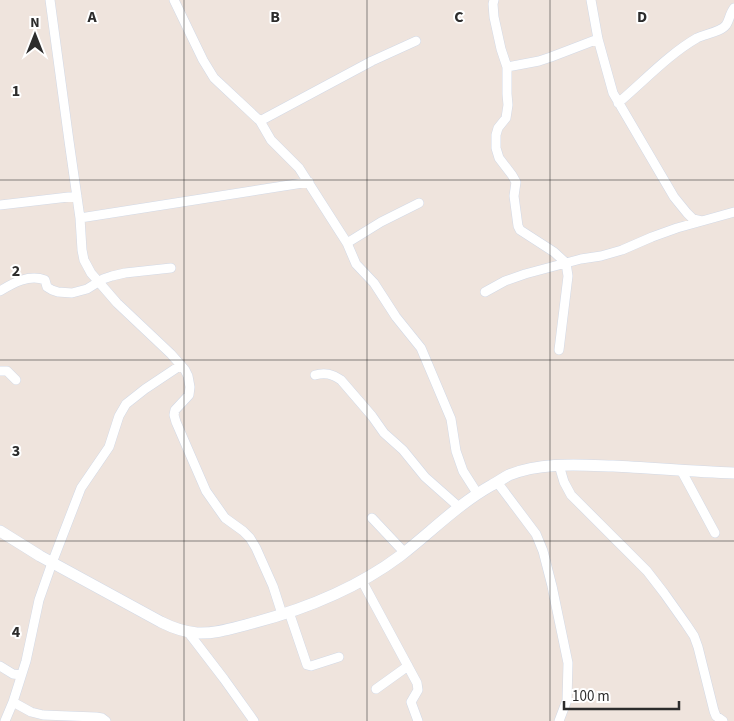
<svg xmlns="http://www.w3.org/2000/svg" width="734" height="721" font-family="'Source Sans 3',sans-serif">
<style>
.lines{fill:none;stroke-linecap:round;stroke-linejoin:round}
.street-casing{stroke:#d2d9e6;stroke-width:10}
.secondary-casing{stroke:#d2d9e6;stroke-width:12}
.street{stroke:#fff;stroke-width:9}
.secondary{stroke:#fff;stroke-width:11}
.grid{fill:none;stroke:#2c2c2c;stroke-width:1;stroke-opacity:0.55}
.grid-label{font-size:16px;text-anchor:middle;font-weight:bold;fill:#2c2c2c;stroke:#fff;stroke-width:4;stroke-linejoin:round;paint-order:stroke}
</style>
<rect width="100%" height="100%" fill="#efe4dd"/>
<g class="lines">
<defs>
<path id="street" d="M 50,0 L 69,141 L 80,218 L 82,250 L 84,260 L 91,273 L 117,303 L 171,354 L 185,370 L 188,376 L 190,387 L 189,395 L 175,410 L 174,415 L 176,422 L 206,491 L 225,518 L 243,531 L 250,538 L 256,548 L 273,586 L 282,614
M 174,0 L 203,60 L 214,78 L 260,121 L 271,140 L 299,168 L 347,243 L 356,264 L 374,283 L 396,317 L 421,348 L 451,419 L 456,451 L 463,471 L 477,493
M 494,0 L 493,4 L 494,17 L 501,49 L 507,67 L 507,94 L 508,105 L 506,118 L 498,128 L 496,135 L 496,148 L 499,158 L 512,175 L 516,182 L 514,196 L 518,226 L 520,230 L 554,252 L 566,263 L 568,276 L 559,350
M 591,0 L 598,39 L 613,93 L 674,197 L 687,213 L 693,219 L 702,221
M 507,67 L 539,61 L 551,57 L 598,39
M 618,103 C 643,82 669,54 697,38 C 705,34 721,32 726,25 C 729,21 730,13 734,8
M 260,121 L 372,61 L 416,41
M 0,205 L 77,196
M 80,218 L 309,182
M 347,243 L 381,222 L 419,203
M 0,291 C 13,283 29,274 45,280 L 47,287 L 52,290 L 58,292 L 72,293 L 87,289 L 103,279 L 112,276 L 125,273 L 171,268
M 485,292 L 505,281 L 525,274 L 581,259 L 601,256 L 622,250 L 652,237 L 677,228 L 734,212
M 0,371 L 7,371 L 16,380
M 315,375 C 325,372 332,374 341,380 L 372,416 L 384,433 L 403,450 L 425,477 L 459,507
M 559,465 L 564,482 L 571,495 L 647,571 L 664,593 L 686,624 L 694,636 L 698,647 L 714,711 L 716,716 L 723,721
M 681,470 L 715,533
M 497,482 L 536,534 L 543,551 L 552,586 L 568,663 L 567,700 L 559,721
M 372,518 L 404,552
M 362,581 L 417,683 L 418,690 L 411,702 L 418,721
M 289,612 L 307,665 L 311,666 L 339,657
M 188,632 L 224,679 L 254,721
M 0,666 L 13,674 L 21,675
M 376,689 L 408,666
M 13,702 L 31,712 L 43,715 L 96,717 L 102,718 L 106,721
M 5,721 L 13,702 L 26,661 L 39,600 L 52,563 L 81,488 L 109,447 L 119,416 L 126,404 L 145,389 L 181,365"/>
<path id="secondary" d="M 0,531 L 40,556 L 161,622 C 173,628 185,632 197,633 C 215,634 233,628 249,624 C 303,610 356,589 400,556 C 431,532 458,504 492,485 C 498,482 503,478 509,475 C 541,462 579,465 613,466 C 654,468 694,472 734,473"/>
</defs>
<use href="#street" class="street-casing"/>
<use href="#secondary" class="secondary-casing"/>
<use href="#street" class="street"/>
<use href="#secondary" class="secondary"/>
</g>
<path class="grid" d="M 184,0 L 184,721M 367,0 L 367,721M 550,0 L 550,721M 0,180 L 734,180M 0,360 L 734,360M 0,541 L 734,541"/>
<g class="grid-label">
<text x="92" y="22">A</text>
<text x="275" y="22">B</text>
<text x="459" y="22">C</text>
<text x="642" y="22">D</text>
<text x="16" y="96">1</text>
<text x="16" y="276">2</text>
<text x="16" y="456">3</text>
<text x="16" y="637">4</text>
</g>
<g transform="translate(35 35)" stroke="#ffffff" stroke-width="4" paint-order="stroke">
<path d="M0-4L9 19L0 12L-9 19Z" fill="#2c2c2c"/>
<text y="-8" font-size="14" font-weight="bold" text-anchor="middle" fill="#2c2c2c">N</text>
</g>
<path d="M564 701v8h115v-8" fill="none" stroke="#2c2c2c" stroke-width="2.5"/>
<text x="572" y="701" font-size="15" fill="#2c2c2c" stroke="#ffffff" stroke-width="4" paint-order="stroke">100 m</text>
</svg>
